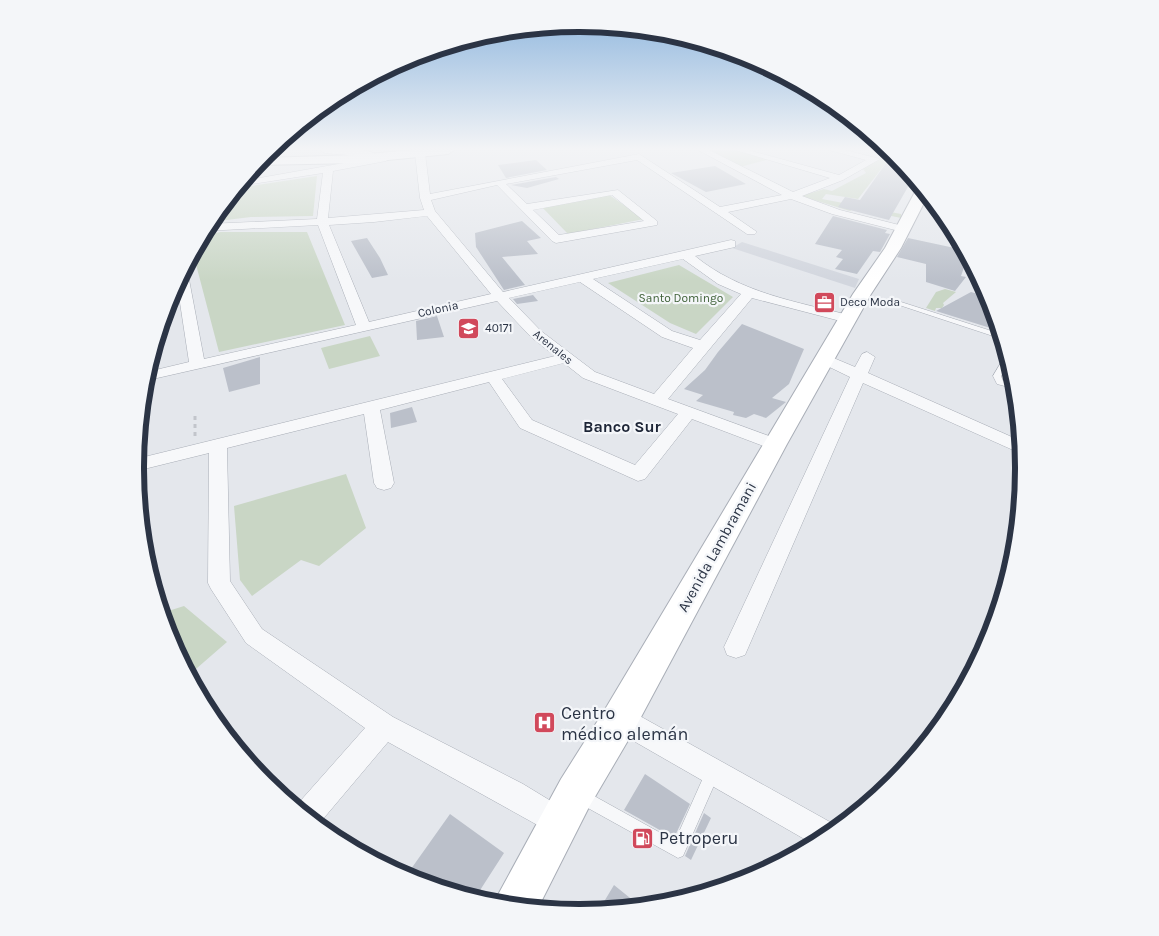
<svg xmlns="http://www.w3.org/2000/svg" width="1159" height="936" font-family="Karla,sans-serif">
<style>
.built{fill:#d2d6de}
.green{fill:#c9d6c5}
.building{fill:#bbc0ca}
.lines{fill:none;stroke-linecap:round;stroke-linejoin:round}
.service-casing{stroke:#a9aeb7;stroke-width:1}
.minor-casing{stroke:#a9aeb7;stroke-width:1}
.secondary-casing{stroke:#a9aeb7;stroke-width:2}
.path-far1{stroke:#c2c5cb;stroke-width:2;stroke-dasharray:2 2;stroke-linecap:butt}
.path{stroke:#c2c5cb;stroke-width:3;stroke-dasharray:4 4;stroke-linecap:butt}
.service{fill:#f7f8fa;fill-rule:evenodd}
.minor{fill:#f7f8fa;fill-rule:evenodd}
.secondary{fill:#fff;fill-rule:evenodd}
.labels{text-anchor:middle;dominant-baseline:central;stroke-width:4.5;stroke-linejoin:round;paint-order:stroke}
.far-park-label{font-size:12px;fill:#3f6138;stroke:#f4f6f9}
.far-poi-label{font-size:12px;fill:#2b3445;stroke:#f4f6f9;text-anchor:start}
.far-street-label{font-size:12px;fill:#2b3445;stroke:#f4f6f9}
.street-label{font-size:15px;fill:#2b3445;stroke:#f4f6f9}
.neighbourhood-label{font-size:16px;font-weight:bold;fill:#1d2536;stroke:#f4f6f9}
.near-poi-label{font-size:18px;fill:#2b3445;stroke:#f4f6f9;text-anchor:start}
.rim{fill:none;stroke:#2b3445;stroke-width:6}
</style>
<rect width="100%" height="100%" fill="#e4e7ec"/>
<path class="built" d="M 742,242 L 859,279 L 855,288 L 732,248 Z"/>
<path class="green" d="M 705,150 L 737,150 L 770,159 L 740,167 Z
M 881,158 L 899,160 L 904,167 L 885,164 L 858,199 L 826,194 L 822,199 L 901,214 L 901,218 L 854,208 L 850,211 L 801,196 L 824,189 L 832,191 L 866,173 L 863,169 Z
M 317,176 L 313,216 L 251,217 L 210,222 L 237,188 Z
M 605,192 L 644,219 L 568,234 L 538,203 Z
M 221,232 L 307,232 L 345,325 L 219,352 L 193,253 L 203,235 Z
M 679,265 L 733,297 L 696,334 L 670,323 L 608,283 Z
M 945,289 L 956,292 L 943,303 L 944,305 L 942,308 L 936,308 L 935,311 L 926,308 L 936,292 Z
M 370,336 L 380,356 L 329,369 L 321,348 Z
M 346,474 L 366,528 L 319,566 L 301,560 L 252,596 L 240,580 L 234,506 Z
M 184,606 L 227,642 L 189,675 L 169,638 L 162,613 Z"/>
<path class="building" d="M 893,153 L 913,178 L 889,220 L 838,207 L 845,197 L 860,200 Z
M 536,160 L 547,170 L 506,178 L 498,165 Z
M 715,166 L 746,184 L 706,192 L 671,173 Z
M 556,177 L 559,179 L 527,188 L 511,185 Z
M 833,216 L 887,230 L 885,233 L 890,234 L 880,252 L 873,251 L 857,274 L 835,269 L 843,259 L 836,257 L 842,250 L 815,244 Z
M 522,221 L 541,238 L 527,241 L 538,254 L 502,257 L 525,285 L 504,290 L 476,247 L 475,233 Z
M 367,238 L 380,258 L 388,275 L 372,278 L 351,241 Z
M 908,238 L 964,250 L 968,256 L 961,276 L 966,277 L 955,291 L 926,282 L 926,264 L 897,257 Z
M 971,292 L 989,297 L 1000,331 L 936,311 Z
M 533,295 L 538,301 L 517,304 L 513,299 Z
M 437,316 L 444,337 L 417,340 L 416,321 Z
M 742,324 L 804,349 L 789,384 L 772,398 L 786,402 L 766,418 L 754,414 L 746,418 L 733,415 L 734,412 L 696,401 L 703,395 L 684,389 L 705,370 L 718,352 Z
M 260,357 L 260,384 L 229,392 L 223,368 Z
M 412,407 L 417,422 L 391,428 L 390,413 Z
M 645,774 L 690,804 L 674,838 L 624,810 Z
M 704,813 L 711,818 L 691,860 L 685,856 Z
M 450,814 L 504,853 L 475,898 L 406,876 Z
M 614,885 L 640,906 L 599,910 Z"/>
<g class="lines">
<defs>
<path id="service" d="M 901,302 L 1001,334 L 1002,339 L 899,305 L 899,303 Z
M 1005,356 L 1008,356 L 1009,362 L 1001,376 L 1003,381 L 1016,384 L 1016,389 L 997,384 L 993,376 Z
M 712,767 L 717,769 L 719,774 L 683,856 L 678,858 L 577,802 L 575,797 L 577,792 L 582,790 L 587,792 L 675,841 L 707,769 Z"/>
<path id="minor" d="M 320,150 C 333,149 365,147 375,154 L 370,157 L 325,153 Z
M 420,150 L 425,153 L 430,194 L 639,154 L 720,207 L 782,195 L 698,150 L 709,150 L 793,192 L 830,178 L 735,150 L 748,150 L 839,175 L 866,160 L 829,150 L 845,150 L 880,159 L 843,180 L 802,196 L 840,210 L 907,227 L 909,229 L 903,232 L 899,231 L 832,214 L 791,199 L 728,212 L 757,232 L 755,234 L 747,234 L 637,160 L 506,184 L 527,204 L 618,190 L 657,221 L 657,225 L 556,243 L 552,241 L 497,185 L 431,200 L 435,211 L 503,292 L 731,240 L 735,241 L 735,247 L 695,256 C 740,293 797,302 853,316 L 855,319 L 848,323 L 752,298 L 668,399 L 780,440 L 783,444 L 780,448 L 774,450 L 692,419 L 645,479 L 638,481 L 520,428 L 489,382 L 380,410 L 394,483 L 391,488 L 384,490 L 377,488 L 374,483 L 364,414 L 227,448 L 230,581 L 262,629 L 393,717 L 523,784 L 569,812 L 574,822 L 569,832 L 559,837 L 388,742 L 318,825 L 295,807 L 365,728 L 246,643 L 211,589 L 208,583 L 209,453 L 136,471 L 136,459 L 555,356 L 531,337 L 497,301 L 144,381 L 147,372 L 189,362 L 177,283 L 184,271 L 188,274 L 204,359 L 356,325 L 318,225 L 205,231 L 208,224 L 317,219 L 323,173 L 239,186 L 243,181 L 383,156 L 388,159 L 386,161 L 333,171 L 328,218 L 424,210 L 420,198 L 415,153 ZM 612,195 L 644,221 L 559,235 L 533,210 ZM 427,216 L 491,294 L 369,322 L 329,225 L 374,222 ZM 683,259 L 718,284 L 741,294 L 700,340 L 672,331 L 593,279 ZM 580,282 L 662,337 L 693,348 L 654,394 L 595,372 L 541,331 L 509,298 ZM 564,363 L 583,378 L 678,414 L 635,465 L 532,420 L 502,379 Z
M 867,352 L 875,357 L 868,373 L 1021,441 L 1022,454 L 863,383 L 745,655 L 736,658 L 727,655 L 724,647 L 850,377 L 819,362 L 816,359 L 824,354 L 855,367 L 862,354 Z
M 620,706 L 629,710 L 839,827 L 813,844 L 611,728 L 607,719 L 611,710 Z"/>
<path id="secondary" d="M 412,150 L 454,150 L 448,154 L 358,163 L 256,165 L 262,158 L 358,155 Z
M 920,186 L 928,195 L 901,248 L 871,294 L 787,444 L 633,732 L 589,807 L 538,908 L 493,904 L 561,779 L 607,706 L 853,294 L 885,248 L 916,190 Z"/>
</defs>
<use href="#service" class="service-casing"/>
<use href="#minor" class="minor-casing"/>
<use href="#secondary" class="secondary-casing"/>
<path class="path-far1" d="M 889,162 L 903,165"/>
<path class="path" d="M 195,416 L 195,437"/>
<use href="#service" class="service"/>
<use href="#minor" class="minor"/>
<use href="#secondary" class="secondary"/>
</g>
<linearGradient id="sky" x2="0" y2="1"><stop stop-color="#8bb4dd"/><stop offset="0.53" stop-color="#f3f4f6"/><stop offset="1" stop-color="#f3f4f6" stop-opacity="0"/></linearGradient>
<rect width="1159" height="281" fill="url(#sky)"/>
<defs>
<symbol id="office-square" viewBox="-11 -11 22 22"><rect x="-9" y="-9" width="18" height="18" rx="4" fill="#d1495b" stroke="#f4f6f9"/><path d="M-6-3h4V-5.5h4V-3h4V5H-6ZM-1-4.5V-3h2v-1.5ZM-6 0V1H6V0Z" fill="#fff"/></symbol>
<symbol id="school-square" viewBox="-11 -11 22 22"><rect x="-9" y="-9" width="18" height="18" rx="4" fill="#d1495b" stroke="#f4f6f9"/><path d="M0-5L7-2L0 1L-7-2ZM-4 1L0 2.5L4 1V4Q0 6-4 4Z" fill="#fff"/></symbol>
<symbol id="hospital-square" viewBox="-11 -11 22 22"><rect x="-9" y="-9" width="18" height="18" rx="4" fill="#d1495b" stroke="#f4f6f9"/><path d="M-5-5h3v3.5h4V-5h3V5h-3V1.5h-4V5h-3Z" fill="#fff"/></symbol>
<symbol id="fuel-square" viewBox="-11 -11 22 22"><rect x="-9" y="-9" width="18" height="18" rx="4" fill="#d1495b" stroke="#f4f6f9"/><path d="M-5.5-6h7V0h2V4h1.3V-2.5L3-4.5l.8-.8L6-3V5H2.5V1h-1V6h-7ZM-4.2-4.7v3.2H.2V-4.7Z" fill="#fff"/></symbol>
</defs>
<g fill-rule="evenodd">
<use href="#office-square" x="812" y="290" width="25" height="25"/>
<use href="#school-square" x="456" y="316" width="25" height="25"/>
<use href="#hospital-square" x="532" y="710" width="25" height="25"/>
<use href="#fuel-square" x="630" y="826" width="25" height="25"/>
</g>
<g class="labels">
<g class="far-park-label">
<text x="681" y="298">Santo Domingo</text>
</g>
<g class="far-poi-label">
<text x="840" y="302">Deco Moda</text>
<text x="485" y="328">40171</text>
</g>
<g class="far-street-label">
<text transform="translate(438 309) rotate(-12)">Colonia</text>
<text transform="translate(553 347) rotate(39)">Arenales</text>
</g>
<g class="street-label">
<text transform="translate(717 547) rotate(-61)">Avenida Lambramani</text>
</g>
<g class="neighbourhood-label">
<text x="622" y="426">Banco Sur</text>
</g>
<g class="near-poi-label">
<text x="561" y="713">Centro<tspan x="561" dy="21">médico alemán</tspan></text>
<text x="659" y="838">Petroperu</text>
</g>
</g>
<path d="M0 0H1159V936H0ZM579 32H580A435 435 0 0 1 1015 467V469A435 435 0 0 1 580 904H579A435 435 0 0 1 144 469V467A435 435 0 0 1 579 32Z" fill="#f4f6f9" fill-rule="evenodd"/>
<path class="rim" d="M579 32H580A435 435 0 0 1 1015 467V469A435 435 0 0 1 580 904H579A435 435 0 0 1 144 469V467A435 435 0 0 1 579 32Z"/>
</svg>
